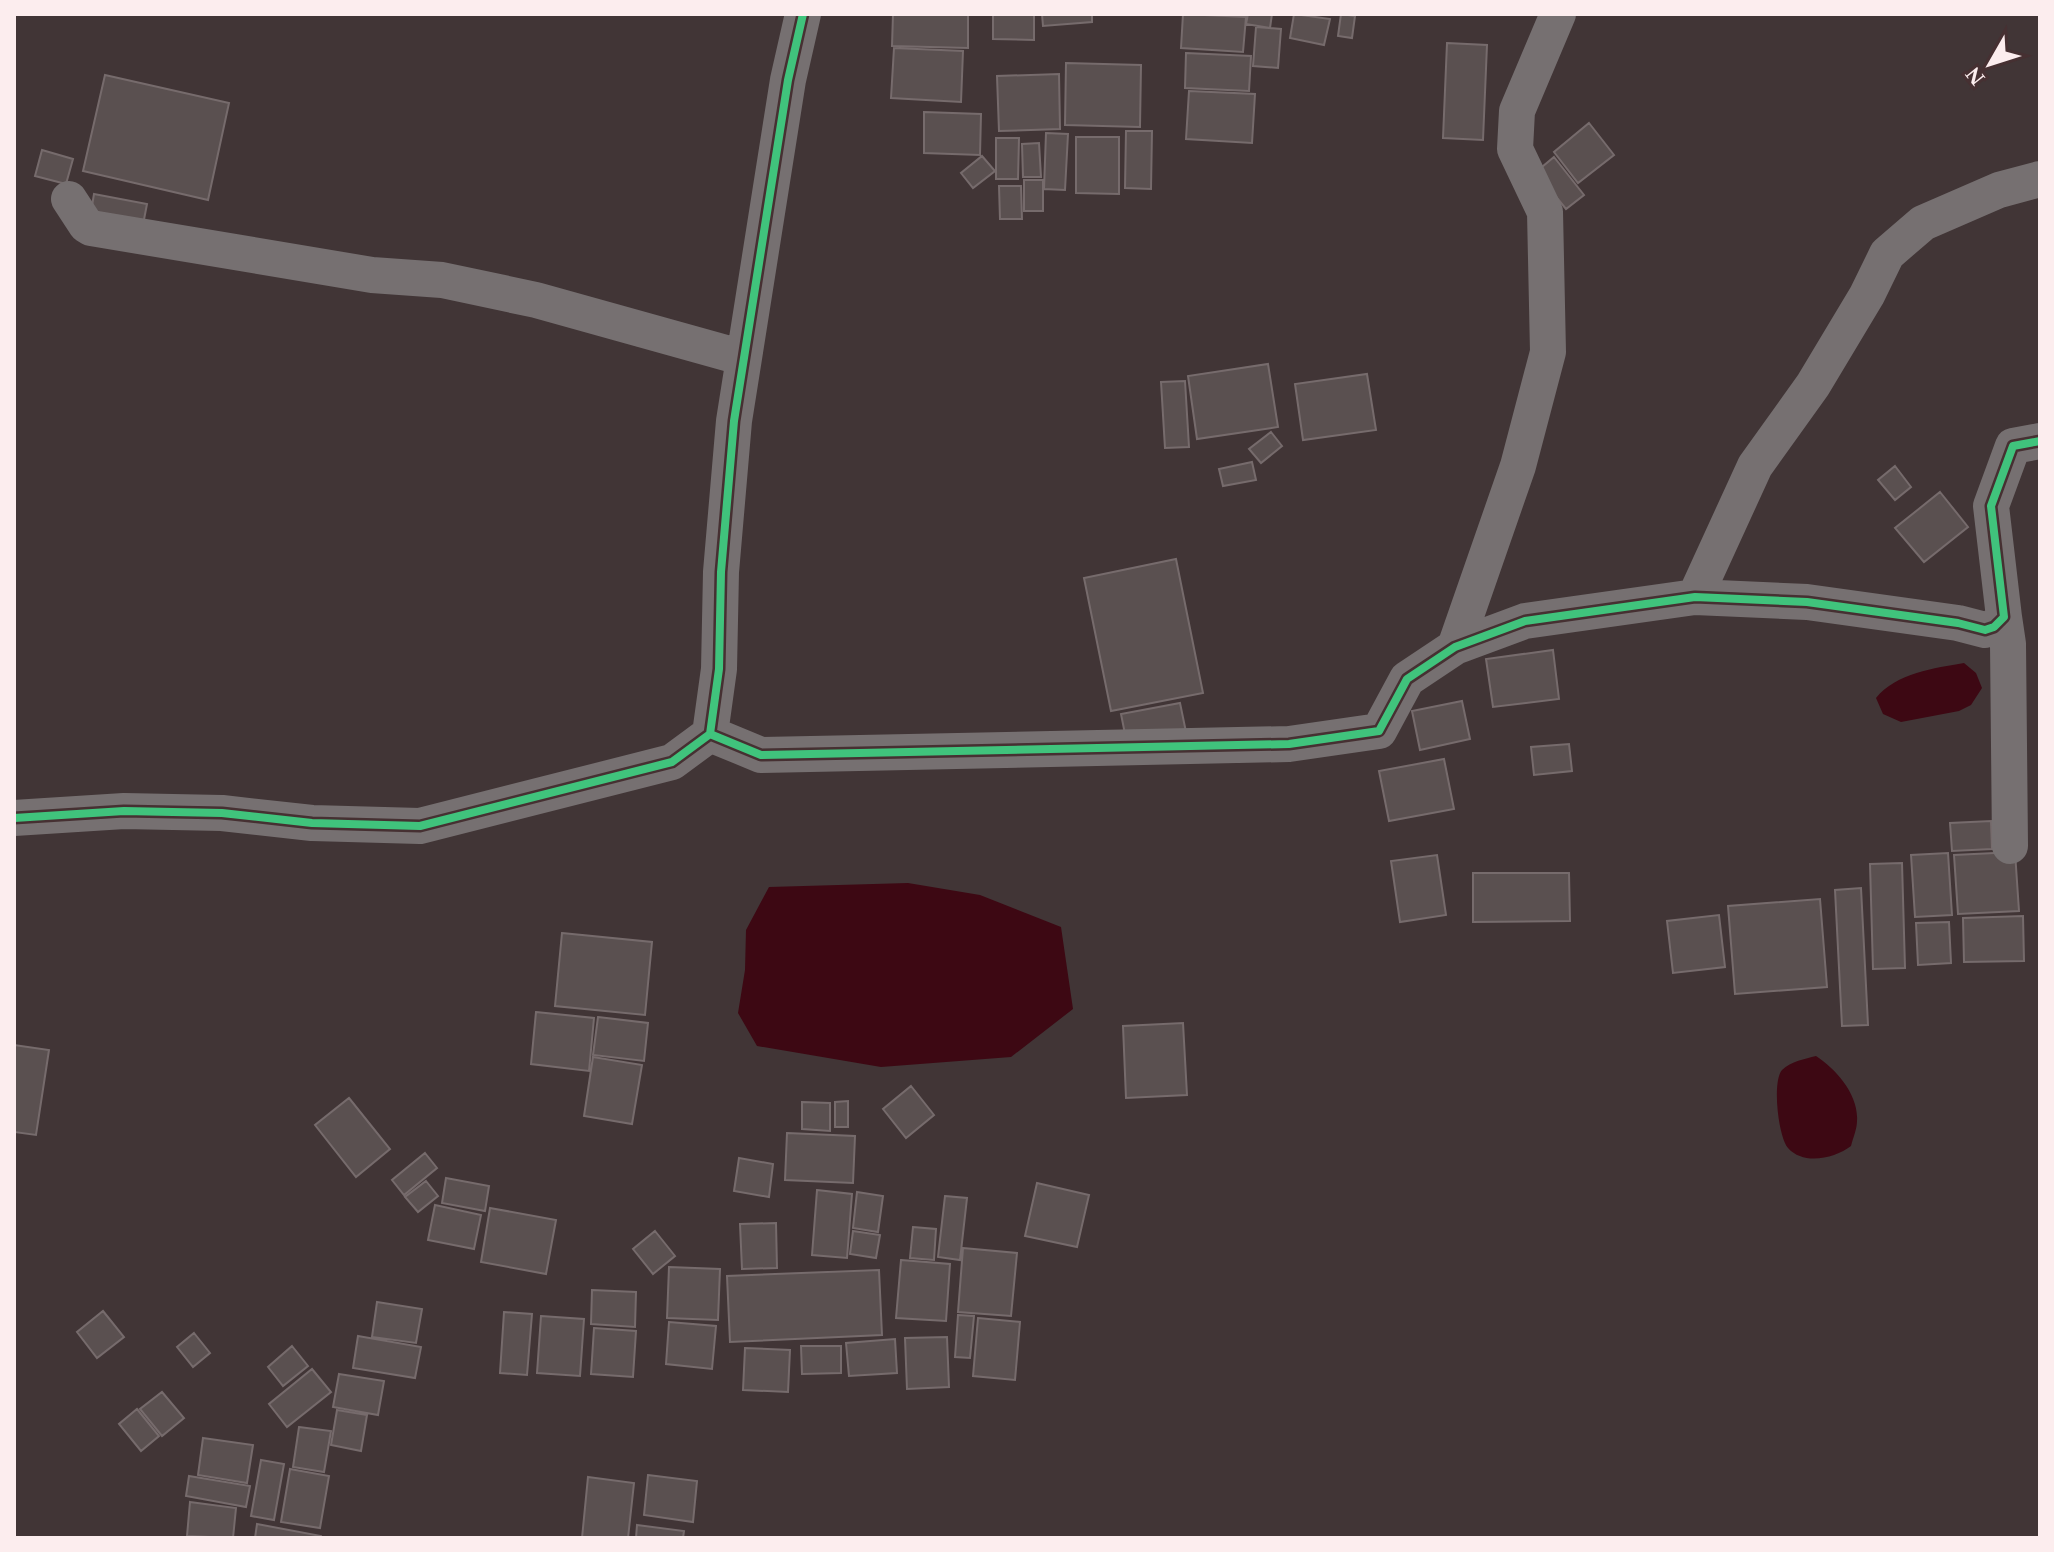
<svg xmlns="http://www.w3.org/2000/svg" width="2054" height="1552" font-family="Georgia,serif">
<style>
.water{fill:#3d0813}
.building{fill:#5a5050;stroke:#766b6c;stroke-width:2}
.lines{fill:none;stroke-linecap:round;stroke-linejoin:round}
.street{stroke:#767071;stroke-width:36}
.cycleway-casing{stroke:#463032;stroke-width:13}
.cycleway{stroke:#40c37c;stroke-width:8}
</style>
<rect width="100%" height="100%" fill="#413536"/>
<path class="water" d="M 1964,663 L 1976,673 L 1982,688 L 1971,705 L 1959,711 L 1901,722 L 1883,714 L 1876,698 C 1896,673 1935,668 1964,663 Z
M 908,883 L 980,895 L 1061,927 L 1073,1009 L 1011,1057 L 881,1067 L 757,1046 L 738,1013 L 745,970 L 746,930 L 769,887 Z
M 1816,1056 C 1836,1069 1859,1095 1857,1121 C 1857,1129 1853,1138 1851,1146 C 1835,1158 1804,1166 1788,1148 C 1778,1136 1772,1081 1782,1070 C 1791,1061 1805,1059 1816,1056 Z"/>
<path class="building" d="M 893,14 L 968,14 L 968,48 L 892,46 Z
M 993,14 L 1034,14 L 1034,40 L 993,39 Z
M 1042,14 L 1092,14 L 1092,22 L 1043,26 Z
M 1183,14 L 1246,17 L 1243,52 L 1181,48 Z
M 1248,14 L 1272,14 L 1270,28 L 1246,24 Z
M 1294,14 L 1330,19 L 1324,45 L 1290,38 Z
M 1341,14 L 1355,16 L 1352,38 L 1338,36 Z
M 1256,27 L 1281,29 L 1278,68 L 1253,66 Z
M 1447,43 L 1487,45 L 1483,140 L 1443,138 Z
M 894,48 L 963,51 L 961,102 L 891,98 Z
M 1186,53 L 1251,56 L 1249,91 L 1185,88 Z
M 1066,63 L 1141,65 L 1140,127 L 1065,125 Z
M 1059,74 L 1060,129 L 999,131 L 997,76 Z
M 105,75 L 229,103 L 208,200 L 83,171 Z
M 1189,91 L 1255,94 L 1252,143 L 1186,139 Z
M 924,112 L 981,114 L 980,155 L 924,153 Z
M 1589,123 L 1614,155 L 1578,183 L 1554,152 Z
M 1126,131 L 1152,131 L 1151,189 L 1125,188 Z
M 1046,133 L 1068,134 L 1065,190 L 1044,189 Z
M 1076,137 L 1119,137 L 1119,194 L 1076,193 Z
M 996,138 L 1019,138 L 1018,179 L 996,179 Z
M 1039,143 L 1041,177 L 1023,177 L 1022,144 Z
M 42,150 L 73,159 L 66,184 L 35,176 Z
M 982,156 L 995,171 L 973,188 L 961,173 Z
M 1554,157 L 1584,195 L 1566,209 L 1536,172 Z
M 1024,180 L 1043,180 L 1043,211 L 1024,211 Z
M 999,186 L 1021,186 L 1022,219 L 1000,219 Z
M 94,194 L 147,204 L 141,235 L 89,224 Z
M 1268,364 L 1278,427 L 1197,439 L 1188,376 Z
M 1367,374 L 1376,430 L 1303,440 L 1295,384 Z
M 1185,381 L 1189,447 L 1165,448 L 1161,382 Z
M 1271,432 L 1282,446 L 1261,463 L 1249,449 Z
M 1252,462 L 1256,480 L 1223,486 L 1219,469 Z
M 1895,466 L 1911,487 L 1895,500 L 1878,480 Z
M 1940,492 L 1968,527 L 1924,562 L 1895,528 Z
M 1176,559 L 1203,693 L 1111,711 L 1084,578 Z
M 1553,650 L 1559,699 L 1493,707 L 1486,659 Z
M 1462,701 L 1470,739 L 1420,750 L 1412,711 Z
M 1180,703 L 1186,732 L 1127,744 L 1121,714 Z
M 1569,744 L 1572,771 L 1534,775 L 1531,747 Z
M 1444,759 L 1454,809 L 1389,821 L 1379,771 Z
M 1991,821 L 1992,849 L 1952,851 L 1950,823 Z
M 2015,852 L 2019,911 L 1958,914 L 1954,855 Z
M 1948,853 L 1952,915 L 1915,917 L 1911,855 Z
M 1437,855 L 1446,915 L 1400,922 L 1391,861 Z
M 1902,863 L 1905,968 L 1873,969 L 1870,864 Z
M 1473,873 L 1569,873 L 1570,921 L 1473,922 Z
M 1861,888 L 1868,1025 L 1842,1026 L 1835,890 Z
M 1820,899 L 1827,987 L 1735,994 L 1728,906 Z
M 1719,915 L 1725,967 L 1673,973 L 1667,921 Z
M 2023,916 L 2024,961 L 1964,962 L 1963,918 Z
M 1949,922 L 1951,963 L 1918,965 L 1916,923 Z
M 562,933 L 652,942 L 645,1015 L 555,1006 Z
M 536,1012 L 594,1018 L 589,1071 L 531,1064 Z
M 598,1017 L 648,1023 L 644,1061 L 593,1055 Z
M 1183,1023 L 1187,1095 L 1126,1098 L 1123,1026 Z
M 14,1045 L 49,1050 L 36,1135 L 14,1132 Z
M 593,1057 L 642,1065 L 632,1124 L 584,1116 Z
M 911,1086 L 934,1115 L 906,1138 L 883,1109 Z
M 349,1098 L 390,1149 L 356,1177 L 315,1125 Z
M 848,1101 L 848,1127 L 835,1127 L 835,1102 Z
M 802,1102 L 830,1103 L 830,1131 L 802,1129 Z
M 787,1133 L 855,1136 L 853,1183 L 785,1180 Z
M 425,1153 L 437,1168 L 404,1195 L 392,1180 Z
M 739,1158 L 773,1164 L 769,1197 L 734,1191 Z
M 446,1178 L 489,1186 L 485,1211 L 442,1203 Z
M 426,1181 L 438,1196 L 418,1212 L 405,1197 Z
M 1037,1183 L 1089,1195 L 1077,1247 L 1025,1236 Z
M 817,1190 L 852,1194 L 847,1258 L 812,1255 Z
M 857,1192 L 883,1196 L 878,1232 L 853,1228 Z
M 945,1196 L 967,1198 L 960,1260 L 938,1257 Z
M 435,1205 L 481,1215 L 474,1249 L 428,1240 Z
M 490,1208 L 556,1220 L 546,1274 L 481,1262 Z
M 776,1223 L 777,1268 L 742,1269 L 740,1224 Z
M 913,1227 L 936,1229 L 934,1260 L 910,1258 Z
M 655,1231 L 675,1256 L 653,1274 L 633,1249 Z
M 853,1231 L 880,1235 L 876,1258 L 850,1254 Z
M 963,1248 L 1017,1253 L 1011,1316 L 958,1312 Z
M 901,1260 L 950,1264 L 946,1321 L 896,1318 Z
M 669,1267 L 720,1269 L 718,1320 L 667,1318 Z
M 879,1270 L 882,1335 L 730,1342 L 727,1276 Z
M 592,1290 L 636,1292 L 635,1327 L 591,1324 Z
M 377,1302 L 422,1309 L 416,1343 L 372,1337 Z
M 103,1311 L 124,1337 L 97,1358 L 77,1332 Z
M 504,1312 L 532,1314 L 527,1375 L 500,1373 Z
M 958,1315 L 974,1316 L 970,1358 L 955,1357 Z
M 541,1316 L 584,1319 L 580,1376 L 537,1373 Z
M 978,1318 L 1020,1322 L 1015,1380 L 973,1376 Z
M 669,1322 L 716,1326 L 712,1369 L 666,1364 Z
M 594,1328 L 636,1331 L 633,1377 L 591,1374 Z
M 194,1333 L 210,1353 L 193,1367 L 177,1347 Z
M 358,1336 L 421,1347 L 415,1378 L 353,1368 Z
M 947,1337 L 949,1387 L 907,1389 L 905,1338 Z
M 895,1339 L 897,1373 L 849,1376 L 846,1343 Z
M 292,1346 L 308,1366 L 283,1386 L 268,1367 Z
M 801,1346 L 841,1346 L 841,1373 L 802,1374 Z
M 745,1348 L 790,1350 L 788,1392 L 743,1390 Z
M 312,1369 L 331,1392 L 287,1427 L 269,1404 Z
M 339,1374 L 384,1381 L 378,1415 L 333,1407 Z
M 162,1392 L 184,1418 L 162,1436 L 140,1409 Z
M 137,1409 L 159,1436 L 141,1451 L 119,1424 Z
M 337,1410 L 367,1415 L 361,1451 L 331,1445 Z
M 299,1427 L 331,1431 L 324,1472 L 293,1467 Z
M 203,1438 L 253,1445 L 247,1483 L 198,1475 Z
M 261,1460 L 284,1464 L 274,1520 L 251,1516 Z
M 290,1469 L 329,1476 L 320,1528 L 281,1522 Z
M 648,1475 L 697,1481 L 693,1522 L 644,1515 Z
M 189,1476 L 250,1486 L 246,1507 L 186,1496 Z
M 588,1477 L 634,1483 L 628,1538 L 582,1538 Z
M 190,1502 L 236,1508 L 233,1538 L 187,1536 Z
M 257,1524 L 321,1536 L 321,1538 L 255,1538 Z
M 637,1525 L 684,1531 L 683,1538 L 636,1538 Z"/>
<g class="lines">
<path class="street" d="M 69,199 L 86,225 L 91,228 L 372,275 L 442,280 L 536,300 L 744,358
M 1695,597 L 1755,466 L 1813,385 L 1867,295 L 1887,254 L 1923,223 L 1999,190 L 2040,179
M 2004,617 L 2008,644 L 2010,846
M 1455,647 L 1518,466 L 1548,352 L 1545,212 L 1515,149 L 1517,111 L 1558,14
M 710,734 L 761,755 L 1289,744 L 1379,731 L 1407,679 L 1455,647 L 1525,621 L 1695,597 L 1807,602 L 1958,623 L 1985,630 L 1994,627 L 2004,617 L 1991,506 L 2013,446 L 2040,441
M 14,818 L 124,811 L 222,813 L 312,823 L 420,826 L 672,762 L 710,734 L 719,669 L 721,572 L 734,421 L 788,80 L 803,14"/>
<defs>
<path id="cycleway" d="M 710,734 L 761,755 L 1289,744 L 1379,731 L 1407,679 L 1455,647 L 1525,621 L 1695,597 L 1807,602 L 1958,623 L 1985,630 L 1994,627 L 2004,617 L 1991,506 L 2013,446 L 2040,441
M 14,818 L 124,811 L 222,813 L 312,823 L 420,826 L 672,762 L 710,734 L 719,669 L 721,572 L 734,421 L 788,80 L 803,14"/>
</defs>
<use href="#cycleway" class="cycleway-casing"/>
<use href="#cycleway" class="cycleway"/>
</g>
<rect width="2054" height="1552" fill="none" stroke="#fcedee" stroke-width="32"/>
<g transform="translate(1990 64) rotate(231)" stroke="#463032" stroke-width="6" paint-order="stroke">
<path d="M0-6L14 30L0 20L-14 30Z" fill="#fcedee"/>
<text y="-12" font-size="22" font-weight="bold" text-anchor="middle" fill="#fcedee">N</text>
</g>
</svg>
